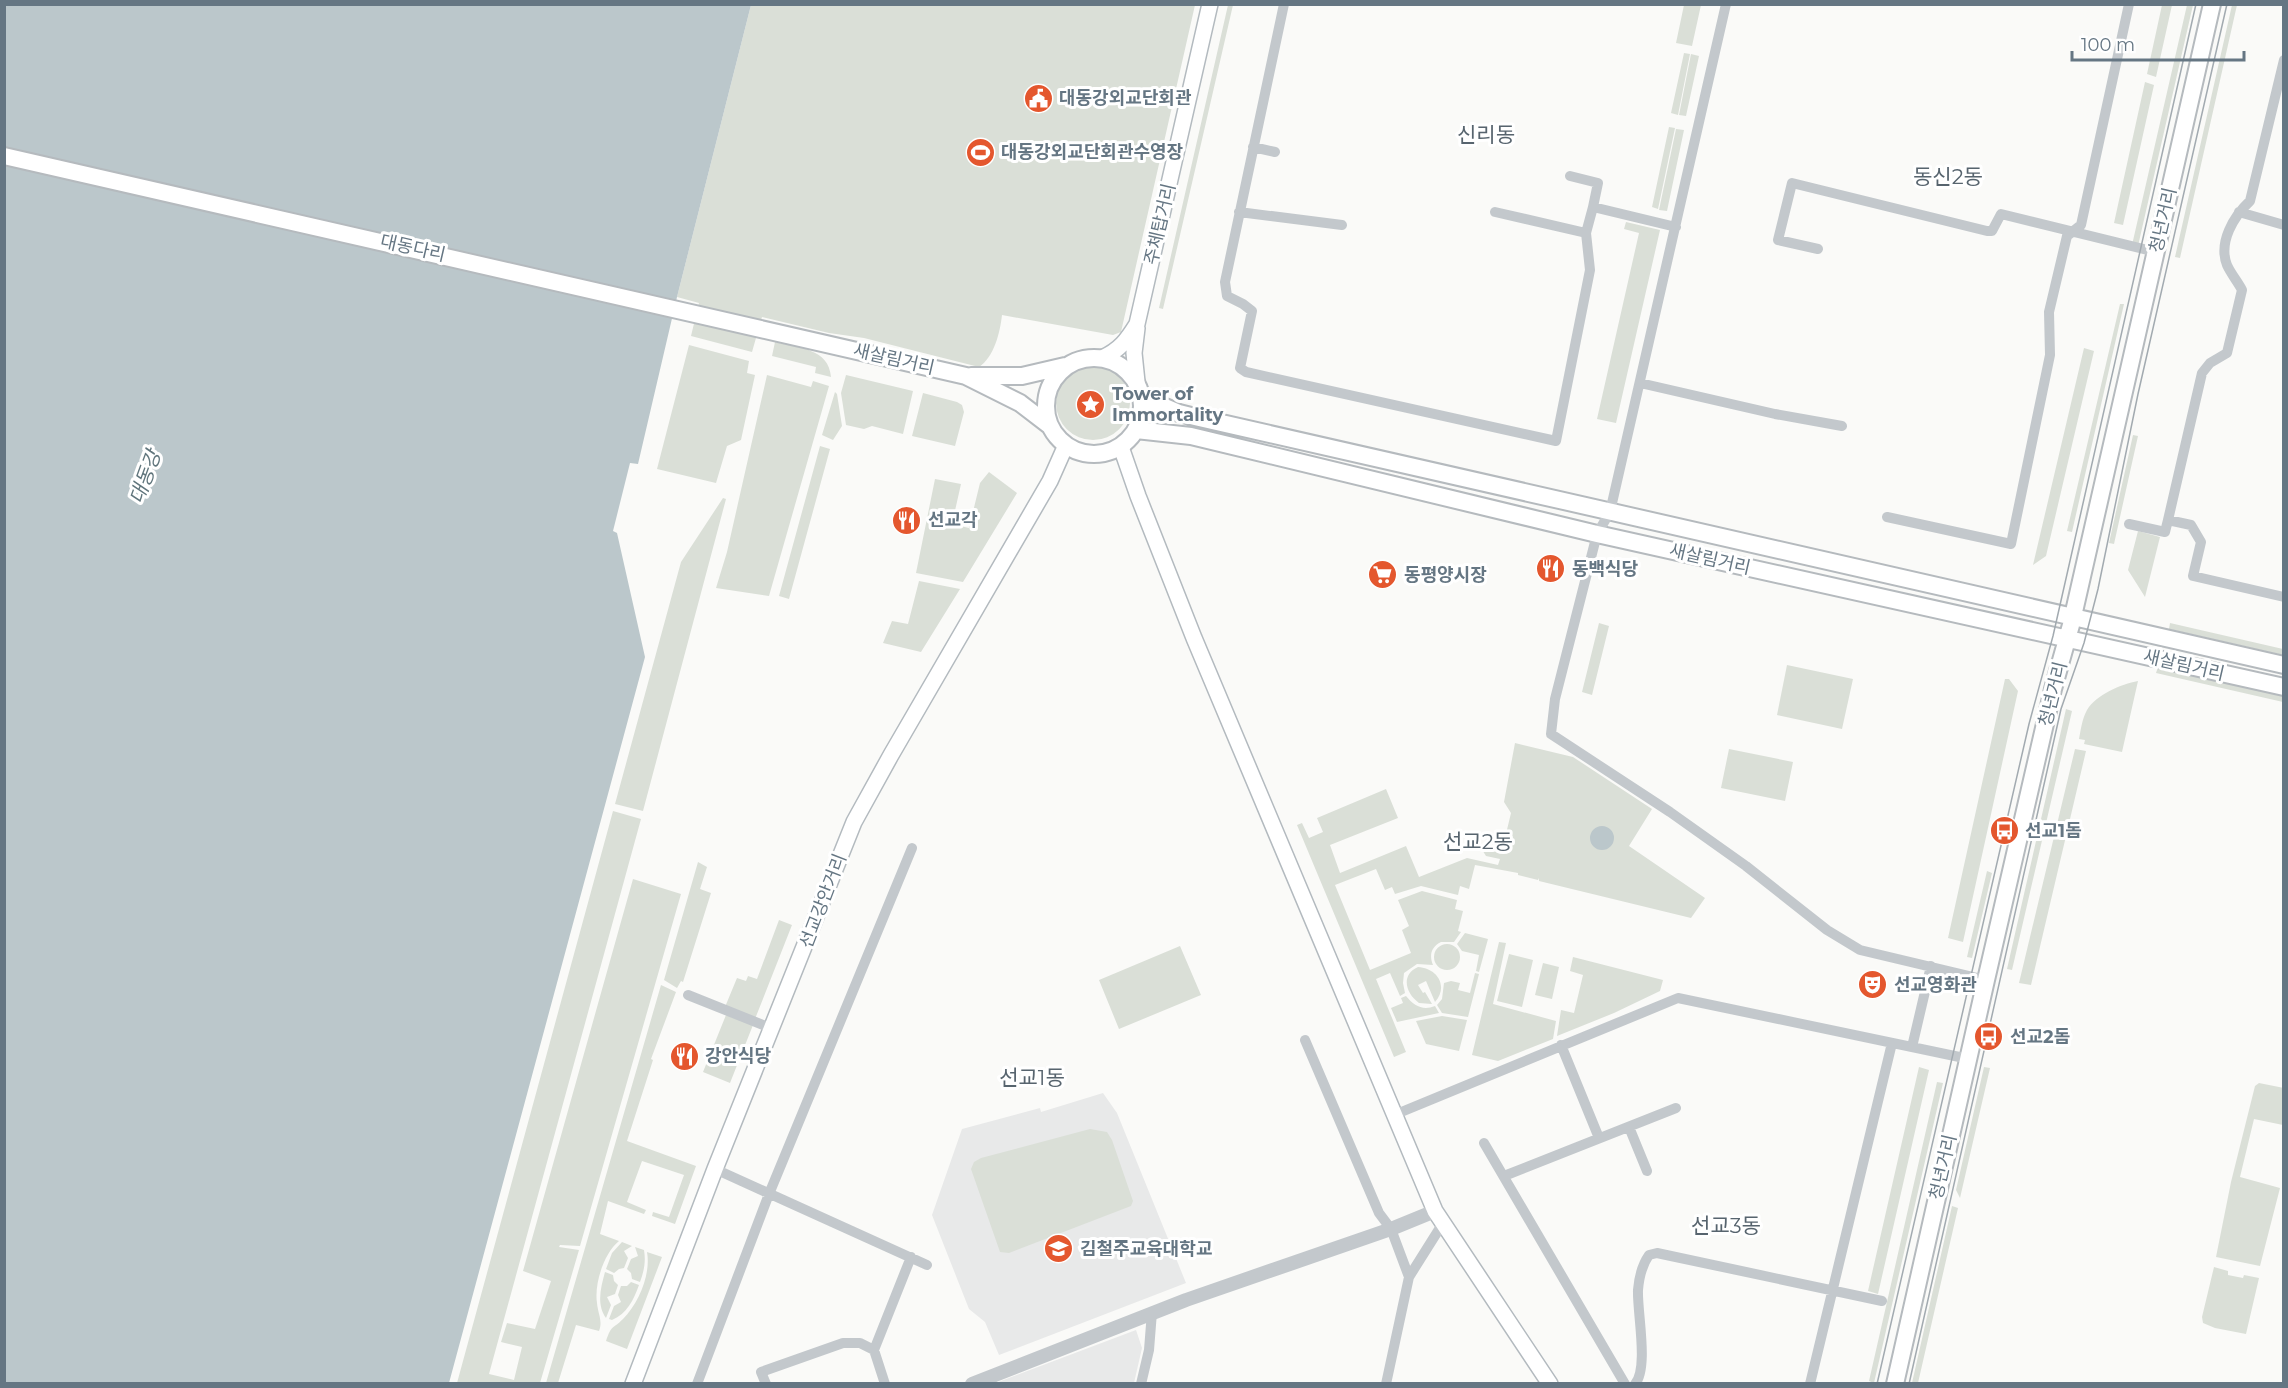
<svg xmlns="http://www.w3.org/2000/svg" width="2288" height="1388" font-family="Montserrat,'Noto Sans KR',sans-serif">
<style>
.built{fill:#e8e9e9}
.green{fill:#dadfd7}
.water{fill:#bbc7cb}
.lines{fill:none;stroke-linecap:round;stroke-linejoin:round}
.secondary-casing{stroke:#b3babf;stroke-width:18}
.primary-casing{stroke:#b5babe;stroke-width:20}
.minor{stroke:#c3c8cc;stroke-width:10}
.tertiary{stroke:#c3c8cc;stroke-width:14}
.secondary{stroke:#fff;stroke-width:15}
.primary{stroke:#fff;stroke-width:16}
.tram{stroke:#a2aab0;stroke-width:1.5}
.labels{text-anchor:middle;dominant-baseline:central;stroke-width:6;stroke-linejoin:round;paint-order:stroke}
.poi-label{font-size:18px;font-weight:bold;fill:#657683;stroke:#fff;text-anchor:start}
.street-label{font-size:18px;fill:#657683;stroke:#fff}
.water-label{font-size:20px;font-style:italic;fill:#60757c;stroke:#fff}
.quarter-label{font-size:21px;fill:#57646e;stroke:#fff}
</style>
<rect width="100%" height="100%" fill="#fafaf8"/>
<path class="built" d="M 1103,1093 L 1117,1113 L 1186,1283 L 999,1355 L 985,1322 L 969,1309 L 932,1215 L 962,1129 L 1040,1108 L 1041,1112 Z
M 1136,1330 L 1142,1348 L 1134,1383 L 993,1384 Z"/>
<path class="green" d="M 751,5 L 1195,5 L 1121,332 L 1113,335 L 1002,315 C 1000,333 994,357 979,367 L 864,338 L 829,333 L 762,317 L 752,352 L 691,336 L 699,303 L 677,297 Z
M 1228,5 L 1233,5 L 1163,309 L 1159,308 Z
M 1684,5 L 1701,5 L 1692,46 L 1676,43 Z
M 2162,5 L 2172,5 L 2156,77 L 2147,74 Z
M 2187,5 L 2193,5 L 2138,246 L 2132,245 Z
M 2232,5 L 2237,5 L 2180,258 L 2175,257 Z
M 1684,53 L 1690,54 L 1678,115 L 1671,113 Z
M 1691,54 L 1699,56 L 1686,116 L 1679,115 Z
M 2145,82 L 2154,85 L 2123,225 L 2114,223 Z
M 1669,127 L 1675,128 L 1658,209 L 1652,207 Z
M 1676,129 L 1684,130 L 1667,211 L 1659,210 Z
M 1626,222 L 1660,230 L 1616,423 L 1597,419 L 1639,233 L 1624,229 Z
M 2120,304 L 2124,304 L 2072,532 L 2067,531 Z
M 775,342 C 798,348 829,348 831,377 L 815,373 L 816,367 L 772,356 Z
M 689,345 L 749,361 L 747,373 L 755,375 L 741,440 L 727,446 L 716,483 L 657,469 Z
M 2084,348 L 2094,351 L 2046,556 L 2033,565 Z
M1056 403a37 37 0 1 1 74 0a37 37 0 1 1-74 0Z
M 767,375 L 811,387 L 813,381 L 829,386 L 769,596 L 716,588 L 727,552 Z
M 846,375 L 913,391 L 903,434 L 872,426 L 864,429 L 846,425 L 841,393 Z
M 835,392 L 837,394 L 842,426 L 833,440 L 822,435 Z
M 923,393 L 957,402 L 962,405 L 964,412 L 955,446 L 912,436 Z
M 2133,435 L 2138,436 L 2114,544 L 2109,543 Z
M 820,446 L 830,449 L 789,599 L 779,596 Z
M 989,472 L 1017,493 L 963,582 L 916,573 L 935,479 L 961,484 L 952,524 L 969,528 L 980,483 Z
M 723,498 L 726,499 L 643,811 L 615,804 L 681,562 Z
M 2138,531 L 2160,537 L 2145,597 L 2128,570 Z
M 919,581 L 960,589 L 921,652 L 883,643 L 892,621 L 908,624 Z
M 1599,623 L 1609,626 L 1592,695 L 1582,692 Z
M 2170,623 L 2283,649 L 2283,655 L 2169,629 Z
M 2159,664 L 2283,693 L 2283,702 L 2156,673 Z
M 1787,665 L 1853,679 L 1842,729 L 1777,715 Z
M 2005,679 L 2009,679 L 2018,691 L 1963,942 L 1948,938 Z
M 2138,681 L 2122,752 L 2084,744 L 2085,740 L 2079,739 C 2081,729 2082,719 2087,710 C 2096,695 2121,684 2138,681 Z
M 2066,709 L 2072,711 L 2012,970 L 2007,969 Z
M 1515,743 L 1573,757 L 1652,809 L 1629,846 L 1705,898 L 1691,918 L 1539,881 L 1539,878 L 1538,880 L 1518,875 L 1518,873 L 1475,865 L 1469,889 L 1460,886 L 1458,895 L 1421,886 L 1395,894 L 1392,887 L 1385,890 L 1376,869 L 1335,885 L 1370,970 L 1411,953 L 1402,930 L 1409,926 L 1398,900 L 1422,891 L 1457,900 L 1455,909 L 1463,911 L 1458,931 L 1461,932 L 1454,942 L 1441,942 C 1431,947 1429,955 1433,965 L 1417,964 L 1404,973 L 1403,983 L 1405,993 L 1400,996 L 1390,973 L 1376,979 L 1406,1052 L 1394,1057 L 1297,825 L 1302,823 L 1309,838 L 1323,832 L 1317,818 L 1386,789 L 1398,818 L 1330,845 L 1340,873 L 1406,846 L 1419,877 L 1467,858 L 1498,865 L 1500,859 L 1486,856 L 1481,848 L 1505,838 L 1511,813 L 1504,802 Z
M 1729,749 L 1793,762 L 1785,801 L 1721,788 Z
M 2075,749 L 2086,751 L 2031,985 L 2019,983 Z
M 613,811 L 641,819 L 489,1374 L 514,1380 L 522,1347 L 501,1342 L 507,1323 L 535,1329 L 551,1281 L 523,1271 L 633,879 L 681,894 L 580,1246 L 560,1245 L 559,1247 L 579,1250 L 540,1383 L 457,1383 Z
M 698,862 L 707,867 L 700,889 L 711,893 L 683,982 L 681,981 L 677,988 L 664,980 Z
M 1987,871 L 1992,873 L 1972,958 L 1967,957 Z
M 779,920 L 792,925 L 755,1019 L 725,1007 L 737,978 L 746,981 L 748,976 L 757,979 Z
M 1465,933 L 1488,939 L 1479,972 L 1476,971 L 1479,955 L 1462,951 L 1457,944 Z
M 1499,942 L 1506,943 L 1493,1004 L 1556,1021 L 1553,1039 L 1498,1061 L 1472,1055 Z
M1434 957a13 13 0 1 1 26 0a13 13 0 1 1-26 0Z
M 1180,946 L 1201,995 L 1119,1029 L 1099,980 Z
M 1509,954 L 1533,960 L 1522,1007 L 1497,1001 Z
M 1573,957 L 1663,980 L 1660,991 L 1614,1013 L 1557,1036 L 1561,1010 L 1574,1013 L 1583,975 L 1570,971 Z
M 1543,963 L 1559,967 L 1552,999 L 1535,995 Z
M 1418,967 C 1437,968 1449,986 1435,1002 L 1426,981 L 1418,985 L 1423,993 L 1425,992 L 1432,1004 L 1419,1003 C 1406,994 1400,975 1418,967 Z
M 1475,973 L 1479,974 L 1468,1017 L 1442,1013 L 1437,1005 L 1442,999 L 1444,983 L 1451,981 L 1460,983 L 1458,990 L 1470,993 Z
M 661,985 L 676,992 L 651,1059 L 653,1060 L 627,1141 L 696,1166 L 675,1224 L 652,1216 L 653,1212 L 669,1217 L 684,1175 L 642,1161 L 627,1202 L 646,1210 L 644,1214 L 608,1201 L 600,1234 L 619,1241 C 604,1253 594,1284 597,1303 C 598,1314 603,1321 599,1331 L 576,1325 L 558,1383 L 546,1383 Z
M 1406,996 C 1414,1006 1423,1011 1435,1006 L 1439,1013 L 1397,1022 L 1391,1008 L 1403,1003 L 1401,998 Z
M 726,1015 L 753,1025 L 730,1083 L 703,1072 Z
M 1442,1016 L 1467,1020 L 1459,1051 L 1426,1044 L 1416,1021 Z
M 1919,1067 L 1929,1070 L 1878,1294 L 1868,1291 Z
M 1984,1067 L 1990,1068 L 1960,1198 L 1956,1190 Z
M 1937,1082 L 1943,1083 L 1874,1383 L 1869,1381 Z
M 2259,1083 L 2284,1088 L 2283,1125 L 2254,1119 L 2240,1177 L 2280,1188 L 2260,1266 L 2216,1257 L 2231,1182 L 2255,1086 Z
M 1090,1129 L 1107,1132 L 1112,1140 L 1133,1201 L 1131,1206 L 1009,1253 L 1000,1252 L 971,1169 L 974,1162 L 981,1158 Z
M 1952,1206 L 1958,1208 L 1918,1383 L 1912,1383 Z
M 622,1242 L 632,1246 L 624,1251 L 628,1258 L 624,1268 L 619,1269 L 614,1273 L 606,1269 L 612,1253 Z
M 635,1247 L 644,1250 C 646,1262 644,1271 640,1282 L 632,1279 L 631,1273 L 627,1269 L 631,1259 L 638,1256 Z
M 647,1252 L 662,1257 L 627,1349 L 606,1341 C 612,1324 612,1330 623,1319 C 639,1303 651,1274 647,1252 Z
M 2214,1267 L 2228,1271 L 2228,1275 L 2243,1278 L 2244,1275 L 2259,1278 L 2246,1334 L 2215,1328 L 2203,1323 L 2202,1317 Z
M 605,1272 L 613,1275 L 614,1281 L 618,1285 L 615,1294 L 607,1297 L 611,1305 L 606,1318 C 596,1304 601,1287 605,1272 Z
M 631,1282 L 639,1285 C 634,1299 627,1314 612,1320 L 609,1319 L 614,1306 L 621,1302 L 618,1295 L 621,1286 L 627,1286 Z"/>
<path class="water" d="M 5,5 L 751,5 L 677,297 L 638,464 L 630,463 L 613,531 L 617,533 L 645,657 L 449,1383 L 5,1384 Z
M1590 838a12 12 0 1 1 24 0a12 12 0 1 1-24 0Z"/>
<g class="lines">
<defs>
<path id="secondary" d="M 1137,328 L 1134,353 L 1137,382
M 1102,358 C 1120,350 1127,340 1137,324 L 1210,4
M 1121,447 L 1138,496 L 1194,638 L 1435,1211 L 1550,1384
M 633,1384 L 715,1169 L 854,822 L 891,755 L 1050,481 L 1066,445"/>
<path id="primary" d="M 4,156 L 966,376 L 1020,403 L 1050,426
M1046 406a48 48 0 1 1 96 0a48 48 0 1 1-96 0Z
M 971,376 L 1022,376 L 1065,366
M 1142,397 L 1179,413 L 1195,417 L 2284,665
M 1136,430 L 1191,436 L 1597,534 L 2284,687
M 1895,1384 L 1986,980 L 2053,689 L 2071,625 L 2212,4"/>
</defs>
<use href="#secondary" class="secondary-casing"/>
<use href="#primary" class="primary-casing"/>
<path class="minor" d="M 1284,4 L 1225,282 L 1227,296 L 1243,304 L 1252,311 L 1240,368 L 1246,372 L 1556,441 L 1590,270 L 1586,233
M 1726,4 L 1610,512 L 1597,534 L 1555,699 L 1551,734 L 1670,812 L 1746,866 L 1827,930 L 1860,950 L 1986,980
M 2284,60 L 2250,201 C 2234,216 2218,242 2227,265 C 2231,274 2238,282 2242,290 L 2227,353 L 2210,363 L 2202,373 L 2168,520 L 2191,525 L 2201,542 L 2193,576 L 2284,597
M 1253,147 L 1275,152
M 1570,176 L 1598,183 L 1593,207
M 1239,212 L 1342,225
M 1495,212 L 1586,233 L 1593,207 L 1676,227
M 2239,212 L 2284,225
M 1818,249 L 1778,240 L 1792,183 L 1987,231 L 1992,231 L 2001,214 L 2156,252
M 1640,383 L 1775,414 L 1842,426
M 1887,517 L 2011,544 L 2050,355 L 2049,312 L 2067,236 L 2081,225 L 2129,4
M 2129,524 L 2165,532 L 2168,520
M 688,995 L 773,1029
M 1305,1040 L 1379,1213 L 1391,1229 L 1409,1277
M 1561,1045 L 1599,1138
M 1912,1047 L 1931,966
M 1394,1115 L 1678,998 L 1969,1059
M 1629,1127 L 1647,1171
M 1484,1143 L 1625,1384
M 715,1169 L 927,1265
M 1504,1176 L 1676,1108
M 874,1350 L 911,1257
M 697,1384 L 769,1194 L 912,848
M 766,1384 L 761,1372 L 843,1343 L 860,1343 L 874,1350 L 885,1384
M 1141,1384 L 1149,1350 L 1152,1312
M 1386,1384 L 1409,1277 L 1443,1223
M 1635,1384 C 1649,1368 1637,1312 1638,1290 C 1639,1278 1642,1265 1649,1255 L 1657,1253 L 1671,1256 L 1882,1301
M 1810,1384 L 1892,1043"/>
<path class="tertiary" d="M 972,1384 L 1186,1300 L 1391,1229 L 1435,1211"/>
<use href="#secondary" class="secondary"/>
<use href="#primary" class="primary"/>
<path class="tram" d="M 1877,1384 L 2029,724 L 2053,636 L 2196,4
M 1909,1384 L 2061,709 L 2084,643 L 2098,589 L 2138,394 L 2227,4"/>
</g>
<defs>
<symbol id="civic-disc" viewBox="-11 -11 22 22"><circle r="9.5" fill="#e4572e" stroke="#fff"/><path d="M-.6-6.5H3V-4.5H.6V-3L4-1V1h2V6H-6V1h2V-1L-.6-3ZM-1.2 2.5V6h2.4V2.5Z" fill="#fff"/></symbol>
<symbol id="stadium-disc" viewBox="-11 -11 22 22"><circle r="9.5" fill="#e4572e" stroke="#fff"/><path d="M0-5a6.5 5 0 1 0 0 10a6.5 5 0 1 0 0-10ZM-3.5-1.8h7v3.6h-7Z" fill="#fff"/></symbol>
<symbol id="sight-disc" viewBox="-11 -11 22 22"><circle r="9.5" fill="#e4572e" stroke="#fff"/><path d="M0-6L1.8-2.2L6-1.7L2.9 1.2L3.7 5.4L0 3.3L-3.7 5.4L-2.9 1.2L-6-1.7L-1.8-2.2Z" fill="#fff"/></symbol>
<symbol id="restaurant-disc" viewBox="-11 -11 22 22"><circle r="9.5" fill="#e4572e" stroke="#fff"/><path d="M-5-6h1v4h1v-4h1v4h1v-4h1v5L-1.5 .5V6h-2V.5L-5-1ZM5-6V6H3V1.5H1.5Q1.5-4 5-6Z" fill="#fff"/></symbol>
<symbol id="supermarket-disc" viewBox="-11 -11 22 22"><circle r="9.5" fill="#e4572e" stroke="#fff"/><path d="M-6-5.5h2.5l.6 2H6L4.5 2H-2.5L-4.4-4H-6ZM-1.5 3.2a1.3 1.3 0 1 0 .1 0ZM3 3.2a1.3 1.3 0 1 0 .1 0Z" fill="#fff"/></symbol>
<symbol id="bus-disc" viewBox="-11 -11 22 22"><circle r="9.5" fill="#e4572e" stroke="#fff"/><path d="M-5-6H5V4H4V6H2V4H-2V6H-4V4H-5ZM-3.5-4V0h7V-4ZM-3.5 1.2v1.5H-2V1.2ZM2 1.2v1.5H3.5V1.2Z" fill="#fff"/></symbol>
<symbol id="theatre-disc" viewBox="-11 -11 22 22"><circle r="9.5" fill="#e4572e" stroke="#fff"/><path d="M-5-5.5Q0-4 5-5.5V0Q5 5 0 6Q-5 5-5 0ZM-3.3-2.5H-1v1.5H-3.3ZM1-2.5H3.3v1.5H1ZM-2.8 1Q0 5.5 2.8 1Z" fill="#fff"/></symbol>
<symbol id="university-disc" viewBox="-11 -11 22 22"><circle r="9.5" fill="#e4572e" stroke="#fff"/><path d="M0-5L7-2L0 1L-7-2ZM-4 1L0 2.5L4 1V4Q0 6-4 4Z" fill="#fff"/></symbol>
</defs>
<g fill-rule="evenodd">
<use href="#civic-disc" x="1022" y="82" width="33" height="33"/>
<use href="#stadium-disc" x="964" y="136" width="33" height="33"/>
<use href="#sight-disc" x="1074" y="388" width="33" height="33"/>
<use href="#restaurant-disc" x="890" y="504" width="33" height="33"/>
<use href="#restaurant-disc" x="1534" y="552" width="33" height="33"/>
<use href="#supermarket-disc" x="1366" y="558" width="33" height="33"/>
<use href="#bus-disc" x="1988" y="814" width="33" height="33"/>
<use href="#theatre-disc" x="1856" y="968" width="33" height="33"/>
<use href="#bus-disc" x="1972" y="1020" width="33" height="33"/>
<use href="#restaurant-disc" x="668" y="1040" width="33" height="33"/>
<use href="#university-disc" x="1042" y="1232" width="33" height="33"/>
</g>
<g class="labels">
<g class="poi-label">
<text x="1059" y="98">대동강외교단회관</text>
<text x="1001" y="152">대동강외교단회관수영장</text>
<text x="1112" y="394">Tower of<tspan x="1112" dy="21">Immortality</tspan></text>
<text x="928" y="520">선교각</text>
<text x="1572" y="569">동백식당</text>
<text x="1404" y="575">동평양시장</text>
<text x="2025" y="831">선교1돔</text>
<text x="1894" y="985">선교영화관</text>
<text x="2010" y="1037">선교2돔</text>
<text x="705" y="1056">강안식당</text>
<text x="1080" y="1249">김철주교육대학교</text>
</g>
<g class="street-label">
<text transform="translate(2163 220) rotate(-77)">청년거리</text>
<text transform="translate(1160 224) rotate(-77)">주체탑거리</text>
<text transform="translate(413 248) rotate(13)">대동다리</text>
<text transform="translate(894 359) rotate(13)">새살림거리</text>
<text transform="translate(1710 559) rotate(13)">새살림거리</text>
<text transform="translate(2184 665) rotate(13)">새살림거리</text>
<text transform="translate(2053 694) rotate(-76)">청년거리</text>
<text transform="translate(823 901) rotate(-69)">선교강안거리</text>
<text transform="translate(1943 1167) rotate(-77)">청년거리</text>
</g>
<g class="water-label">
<text transform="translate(145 477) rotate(-70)">대동강</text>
</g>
<g class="quarter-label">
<text x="1486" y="134">신리동</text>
<text x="1948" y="176">동신2동</text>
<text x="1478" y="841">선교2동</text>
<text x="1032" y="1077">선교1동</text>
<text x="1726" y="1225">선교3동</text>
</g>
</g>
<rect width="2288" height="1388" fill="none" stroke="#657683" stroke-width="12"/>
<path d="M2072 51v9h172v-9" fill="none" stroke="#657683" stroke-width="3"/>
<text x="2081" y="51" font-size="18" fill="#657683" stroke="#ffffff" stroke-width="4.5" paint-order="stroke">100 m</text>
</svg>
